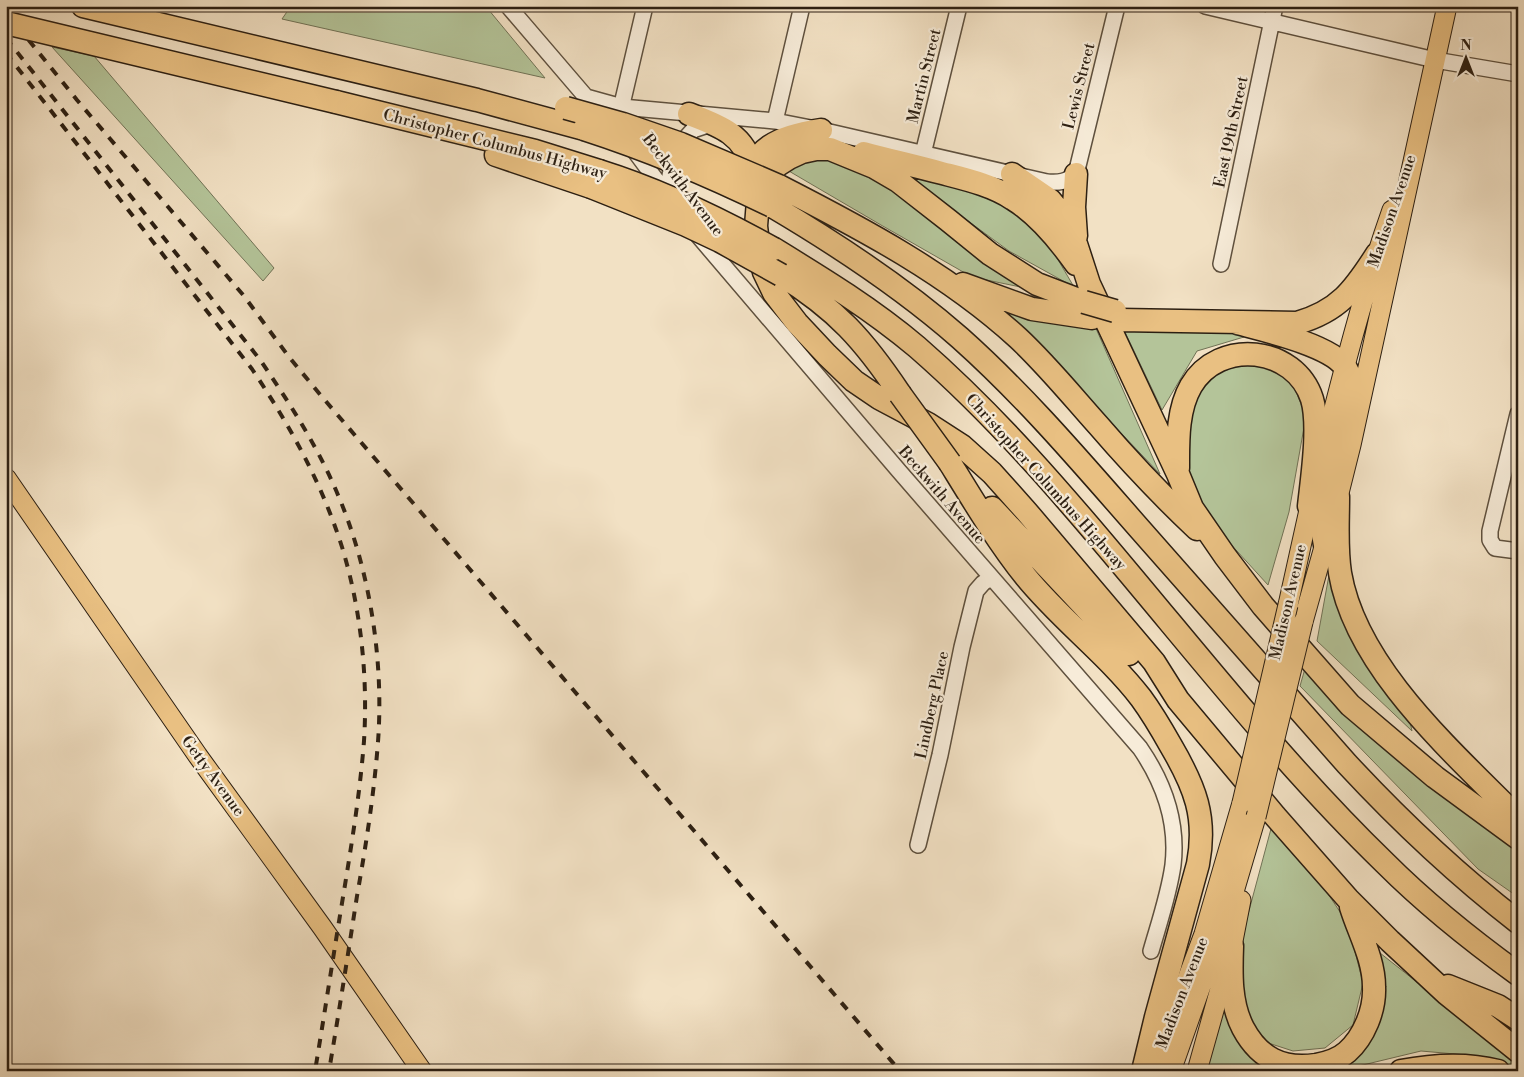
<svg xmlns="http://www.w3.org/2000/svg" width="1524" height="1077" font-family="'Libre Bodoni',serif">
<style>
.green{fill:#b4c499;stroke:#707256}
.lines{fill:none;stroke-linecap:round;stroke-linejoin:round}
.minor-casing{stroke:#5e503e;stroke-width:18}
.major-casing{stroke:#2c1f12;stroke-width:21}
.highway-casing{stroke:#2c1f12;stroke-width:25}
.minor{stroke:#f7ecd9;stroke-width:15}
.major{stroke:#e9c082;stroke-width:19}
.highway{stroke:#e9c082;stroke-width:22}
.rail{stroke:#2c1f12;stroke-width:4;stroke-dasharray:9 9;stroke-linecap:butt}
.major-bridge-casing{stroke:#2c1f12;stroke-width:21;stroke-linecap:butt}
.highway-bridge-casing{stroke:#2c1f12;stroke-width:25;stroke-linecap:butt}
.major-bridge{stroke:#e9c082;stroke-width:19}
.highway-bridge{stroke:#e9c082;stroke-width:22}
.labels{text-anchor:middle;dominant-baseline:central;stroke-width:4.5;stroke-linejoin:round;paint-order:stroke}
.street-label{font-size:16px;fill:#2c1f12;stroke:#f7ecd9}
</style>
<rect width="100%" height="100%" fill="#f2e1c4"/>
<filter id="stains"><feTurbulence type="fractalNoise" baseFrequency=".004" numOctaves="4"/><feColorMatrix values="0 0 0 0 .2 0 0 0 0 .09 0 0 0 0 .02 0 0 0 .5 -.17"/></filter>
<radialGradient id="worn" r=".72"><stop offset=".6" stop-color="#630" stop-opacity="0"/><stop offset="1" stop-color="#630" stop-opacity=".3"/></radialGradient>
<path class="green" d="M 291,6 L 470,6 L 488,9 L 545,78 L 282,19 Z
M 52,47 L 94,56 L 274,268 L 263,281 Z
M 827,153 L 888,184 L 1040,291 L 972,277 L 881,225 L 782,167 Z
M 893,166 L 1007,199 L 1040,229 L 1074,287 L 1009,251 Z
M 997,303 L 1094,324 L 1160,474 Z
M 1124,330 L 1240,330 L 1244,337 L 1197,351 L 1162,410 Z
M 1245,358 L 1287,370 L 1306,416 L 1289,512 L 1268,585 L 1215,527 L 1186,471 L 1184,436 L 1201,380 Z
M 1329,575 L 1410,722 L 1412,731 L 1317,641 Z
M 1306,665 L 1518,844 L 1518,897 L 1478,869 L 1300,686 Z
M 1272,825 L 1305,859 L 1348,924 L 1363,983 L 1353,1025 L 1325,1048 L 1293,1051 L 1262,1041 L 1243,1014 L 1239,948 Z
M 1375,949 L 1518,1062 L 1518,1068 L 1478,1056 L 1421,1051 L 1338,1071 L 1306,1071 L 1347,1060 Z
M 1225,998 L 1257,1057 L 1301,1071 L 1205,1071 Z"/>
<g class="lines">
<defs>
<path id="minor" d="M 508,6 L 586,97 L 622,107 L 775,121 L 821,130 L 1047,182 C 1059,183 1066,182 1076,174 L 1117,6
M 1205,6 L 1435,60 L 1518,74
M 586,97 L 606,117
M 619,117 L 645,6
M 775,121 L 802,6
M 631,146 L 668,196
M 923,154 L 959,6
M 678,202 L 670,176 L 674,151 L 693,130 L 714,123
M 695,232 L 899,471 L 1140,748 C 1164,783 1178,822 1173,865 C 1169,894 1159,923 1151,951
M 1221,264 L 1275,6
M 1518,414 L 1490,531 L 1490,540 L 1495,548 L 1518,551
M 918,845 L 940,755 L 962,647 L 976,591 L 983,583 L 991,578"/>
<path id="major" d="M 1321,460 C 1342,376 1363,292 1392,210
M 6,478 L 198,756 L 322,927 L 422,1071
M 1288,605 L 1313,492
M 1303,622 L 1338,497 L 1351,445 L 1447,6
M 1153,1071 L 1204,934 L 1242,803
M 1171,1071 L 1233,895 L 1256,817
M 1197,1071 L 1232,946 L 1241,900"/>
<path id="highway" d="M 83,6 L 477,100 L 584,129
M 336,102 L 535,151 L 599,171
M 689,114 C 718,125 745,134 752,168
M 864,153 C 890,160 916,166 942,173 C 965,179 992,185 1013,199 C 1039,215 1059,240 1076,264
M 496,155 L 591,187
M 1012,174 L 1050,200 L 1064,217 L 1076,244 L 1089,284 L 1178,474 L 1192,508 L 1225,556 L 1263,606 L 1350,705 L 1435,777 L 1518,838
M 779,186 C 863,229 948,274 1018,338 C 1047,365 1072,396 1098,425 C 1129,461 1162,496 1197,529
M 745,192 C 751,147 780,136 821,130
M 772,206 C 838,245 902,287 960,338 C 1025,396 1081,462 1138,527 C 1207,606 1277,685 1347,764 C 1400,821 1456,874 1518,922
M 1076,236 L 1074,207 L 1076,174
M 774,249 C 823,279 872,309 917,347 C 995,415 1062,493 1128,572 C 1211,671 1292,773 1385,863 C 1426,904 1471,940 1518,974
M 781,275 C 836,309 864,340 900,394
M 963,284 L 1032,309 L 1092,318
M 1084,302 L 1037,284 L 990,254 L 948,220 L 898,181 L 874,167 L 830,149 L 816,149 L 802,152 L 789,158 L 778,165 L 770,173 L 758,201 L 756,226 L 759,252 L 764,272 L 774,293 L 797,323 L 827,355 L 854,381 L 879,398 L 928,424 L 962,446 L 992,473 L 1026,511 L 1154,662 L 1178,700 L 1275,816 L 1348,899 L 1390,941 L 1447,994 L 1518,1051
M 1119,320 L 1297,323 C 1339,311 1354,290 1377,254
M 1237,323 C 1263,330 1330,345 1345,367 C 1350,374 1350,380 1350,389 L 1320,517 L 1325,545
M 950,463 C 974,502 998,542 1026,577 C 1061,620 1107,654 1141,698 C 1152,713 1162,730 1171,746 C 1195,787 1207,817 1198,864 L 1156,1017 L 1143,1071
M 1178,468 C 1178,442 1177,410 1191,386 C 1219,338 1295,346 1312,399 C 1320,426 1312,478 1309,506
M 1338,497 C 1338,522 1336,548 1340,573 C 1356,668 1453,752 1518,818
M 992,508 L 1129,654
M 1232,946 C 1231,973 1230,1003 1243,1028 C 1259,1058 1282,1070 1316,1065 C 1327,1063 1338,1060 1347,1052 C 1364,1037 1375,1010 1374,987 C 1374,959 1359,933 1351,907
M 1448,986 L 1498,1006 L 1518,1019
M 1401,1071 C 1432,1065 1467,1063 1498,1071"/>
</defs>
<use href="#minor" class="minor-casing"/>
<use href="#major" class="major-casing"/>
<use href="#highway" class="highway-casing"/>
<use href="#minor" class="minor"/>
<use href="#major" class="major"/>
<use href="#highway" class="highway"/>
<path class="rail" d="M 6,12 L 77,100 L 244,296 L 289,357 L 323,398 L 900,1071
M 6,38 L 261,361 C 290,404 318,447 338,495 C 370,570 384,661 378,742 C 374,794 366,845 357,896 C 348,954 339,1012 329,1071
M 6,53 L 252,369 C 290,426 321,481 342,547 C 361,609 368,677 364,741 C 360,792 352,842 344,891 C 334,951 325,1011 315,1071"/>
<defs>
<path id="major-bridge" d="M 1242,803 L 1288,605
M 1256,817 L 1303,622"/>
<path id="highway-bridge" d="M 6,23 L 336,102
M 566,108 L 623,124 L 681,144 L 779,186
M 584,129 C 649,150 711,176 772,206
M 599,171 C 660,190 718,218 774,249
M 591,187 L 686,225 L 720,241 L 781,275
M 1084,302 L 1115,311
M 900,394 L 950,463"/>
</defs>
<use href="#major-bridge" class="major-bridge-casing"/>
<use href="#highway-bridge" class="highway-bridge-casing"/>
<use href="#major-bridge" class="major-bridge"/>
<use href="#highway-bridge" class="highway-bridge"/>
</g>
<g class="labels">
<g class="street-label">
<text transform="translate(924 76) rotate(-76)">Martin Street</text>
<text transform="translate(1079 86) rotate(-76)">Lewis Street</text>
<text transform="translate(1231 132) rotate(-78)">East 19th Street</text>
<text transform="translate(495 144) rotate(15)">Christopher Columbus Highway</text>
<text transform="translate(683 185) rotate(53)">Beckwith Avenue</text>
<text transform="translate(1392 211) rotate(-71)">Madison Avenue</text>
<text transform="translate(1046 482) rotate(48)">Christopher Columbus Highway</text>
<text transform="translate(942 495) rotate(49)">Beckwith Avenue</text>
<text transform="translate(1288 602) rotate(-77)">Madison Avenue</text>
<text transform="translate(932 705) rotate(-78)">Lindberg Place</text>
<text transform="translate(213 776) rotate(54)">Getty Avenue</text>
<text transform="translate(1182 993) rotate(-69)">Madison Avenue</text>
</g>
</g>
<rect width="1524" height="1077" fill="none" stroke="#f2e1c4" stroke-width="25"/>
<rect x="8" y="8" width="1509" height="1062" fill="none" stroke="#2c1f12" stroke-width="2.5"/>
<rect x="12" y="12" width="1499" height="1052" fill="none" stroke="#2c1f12"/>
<g transform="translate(1466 58)" stroke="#f7ecd9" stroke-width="4" paint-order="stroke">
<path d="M0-4L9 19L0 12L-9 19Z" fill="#2c1f12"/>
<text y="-8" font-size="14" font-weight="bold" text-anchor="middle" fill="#2c1f12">N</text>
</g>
<rect width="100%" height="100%" filter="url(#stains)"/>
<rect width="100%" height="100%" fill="url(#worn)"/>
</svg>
